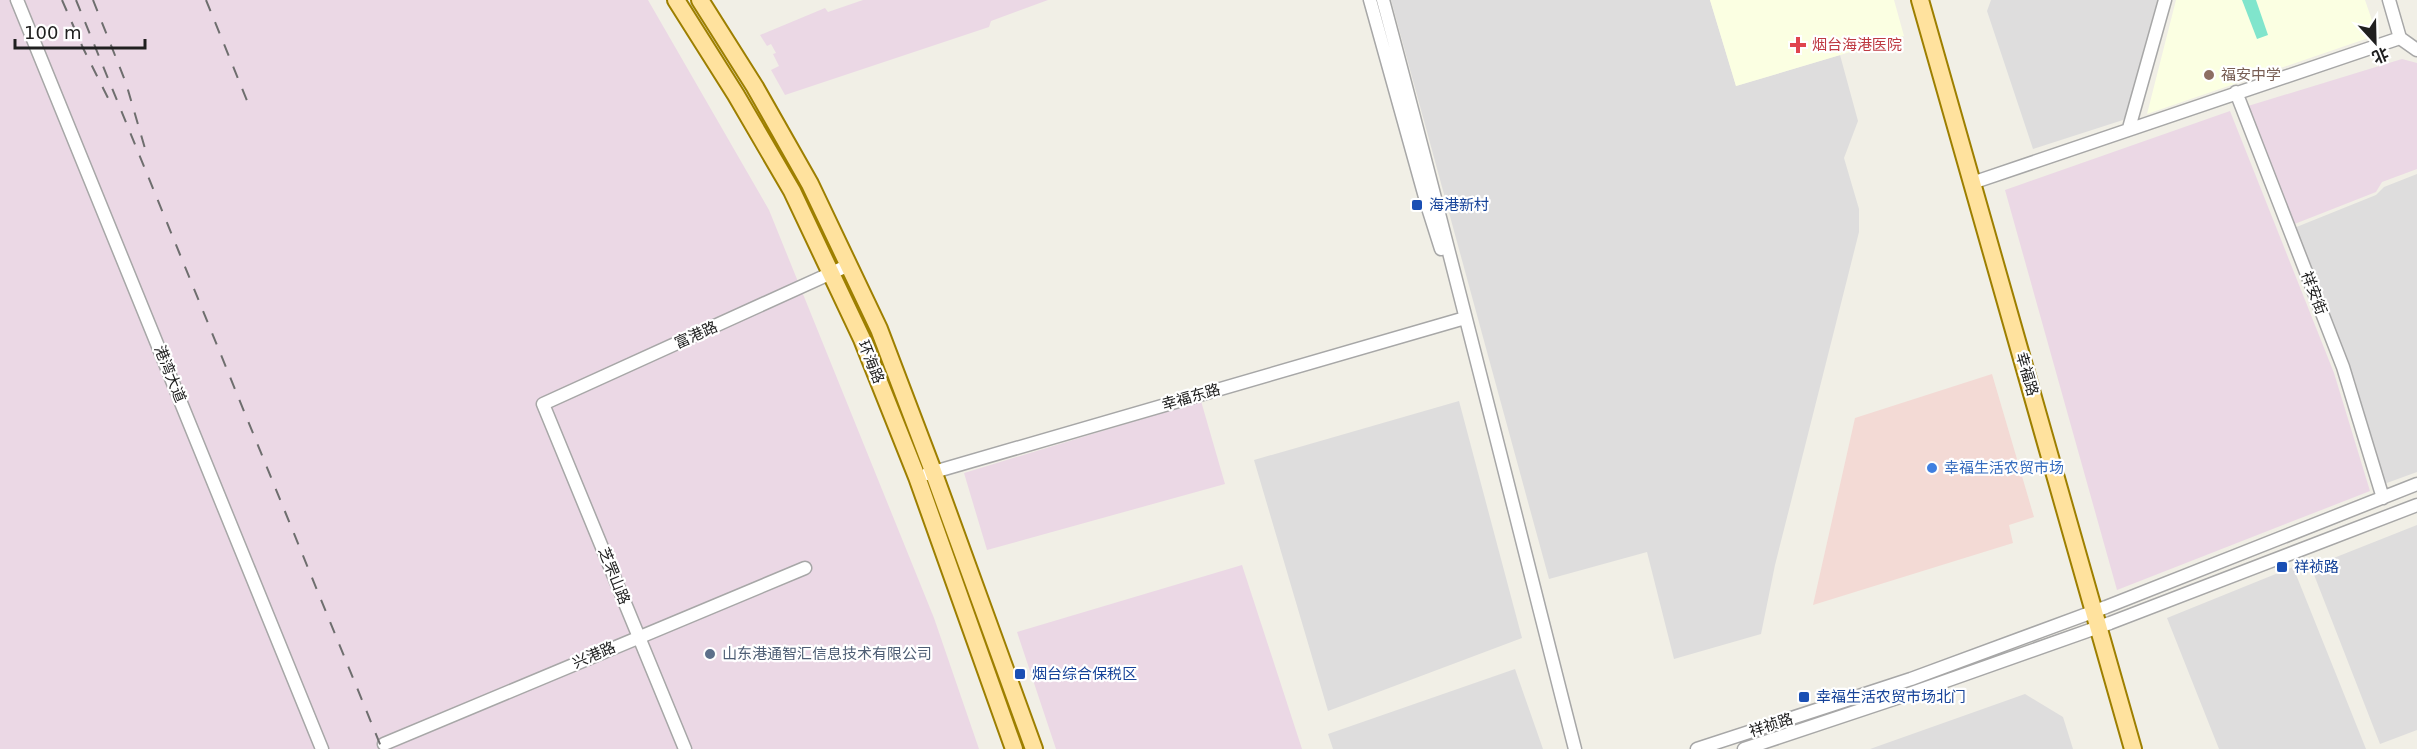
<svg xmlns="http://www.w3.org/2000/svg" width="2417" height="749" font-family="'DejaVu Sans','Noto Sans SC',sans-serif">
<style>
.residential{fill:#dedddd}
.commercial{fill:#f3dad5}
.industrial{fill:#ebd8e5}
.education{fill:#fbffe2}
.pitch{fill:#80e5cc}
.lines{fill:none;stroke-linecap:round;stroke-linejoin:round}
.minor-casing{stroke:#a7a7a7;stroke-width:15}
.major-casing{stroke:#9d7f00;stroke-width:20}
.minor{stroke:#fff;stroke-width:12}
.major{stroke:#ffe29e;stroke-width:16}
.rail{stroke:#6e6e6e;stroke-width:2;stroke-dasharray:12 12;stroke-linecap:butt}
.health-dot{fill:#e0444e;stroke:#fff;stroke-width:2}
.education-dot{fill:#8d6e63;stroke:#fff;stroke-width:2}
.transit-dot{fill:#1a4fb4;stroke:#fff;stroke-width:2}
.shop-dot{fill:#3f7fe0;stroke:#fff;stroke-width:2}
.service-dot{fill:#5c6f8a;stroke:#fff;stroke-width:2}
.labels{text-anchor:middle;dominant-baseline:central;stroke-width:4.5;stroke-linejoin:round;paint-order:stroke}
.health-label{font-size:15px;fill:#be3a42;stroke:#fff;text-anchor:start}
.education-label{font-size:15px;fill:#785e54;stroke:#fff;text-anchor:start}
.transit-label{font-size:15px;fill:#164399;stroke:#fff;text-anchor:start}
.street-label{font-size:15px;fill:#202020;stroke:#fff}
.shop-label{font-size:15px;fill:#366cbe;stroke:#fff;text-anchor:start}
.service-label{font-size:15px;fill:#4e5e75;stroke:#fff;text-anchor:start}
</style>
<rect width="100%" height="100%" fill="#f1efe6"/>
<path class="residential" d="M 1391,0 L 1710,0 L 1736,86 L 1840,55 L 1858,121 L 1844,158 L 1859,209 L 1859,232 L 1775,565 L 1761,634 L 1674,659 L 1647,552 L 1549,579 Z
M 1991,0 L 2158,0 L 2128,114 L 2123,120 L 2033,149 L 1987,11 Z
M 2417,174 L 2417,472 L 2384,484 L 2355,381 L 2294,228 L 2376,195 L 2384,187 Z
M 1459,401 L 1522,638 L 1328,711 L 1254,460 Z
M 2417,525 L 2417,730 L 2380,744 L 2311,567 Z
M 2293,567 L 2366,749 L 2219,749 L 2167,618 Z
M 1515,669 L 1543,749 L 1333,749 L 1328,734 Z
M 2025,694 L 2063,717 L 2073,749 L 1870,749 Z"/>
<path class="commercial" d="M 1992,374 L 2034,517 L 2009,525 L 2013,543 L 1813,605 L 1855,418 Z"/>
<path class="industrial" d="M 0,0 L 648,0 L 769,210 L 934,618 L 979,749 L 0,749 Z
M 863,0 L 1048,0 L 991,21 L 989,27 L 785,95 L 771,70 L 779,66 L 773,54 L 776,53 L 771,44 L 767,46 L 760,35 L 825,8 L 828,12 Z
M 2402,59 L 2417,63 L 2417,169 L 2382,182 L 2376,192 L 2292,225 L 2248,106 Z
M 2230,111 L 2334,373 L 2370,491 L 2117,590 L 2005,190 Z
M 1201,401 L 1225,484 L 987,550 L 964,473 Z
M 1242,565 L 1302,749 L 1056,749 L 1017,632 Z"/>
<path class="education" d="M 1710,0 L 1894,0 L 1904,36 L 1736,86 Z
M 2176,0 L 2365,0 L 2377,35 L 2147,114 Z"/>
<path class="pitch" d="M 2242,0 L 2256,0 L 2268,35 L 2257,39 Z"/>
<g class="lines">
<defs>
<path id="minor" d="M 17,0 L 322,749
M 1370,0 L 1428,208 L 1441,249
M 1383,0 C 1450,249 1511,499 1575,749
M 2389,0 L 2400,38 L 2417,50
M 2236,92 L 2343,367 L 2383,498
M 2129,128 L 2165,0
M 1972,183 L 2400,38
M 927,474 L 1465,318
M 384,744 L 805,568
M 685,749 L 543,404 L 849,265
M 1697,749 L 1911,679 L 2106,607 L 2417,484
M 1744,749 L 1912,693 L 2110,623 L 2417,505"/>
<path id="major" d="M 676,0 L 736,95 L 792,191 L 862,339 L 917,477 L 1014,749
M 700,0 L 755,87 L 810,184 L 879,329 L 933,471 L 1034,749
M 1920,0 L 2133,749"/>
</defs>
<use href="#minor" class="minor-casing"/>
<use href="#major" class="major-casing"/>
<use href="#minor" class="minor"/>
<use href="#major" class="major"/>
<path class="rail" d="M 62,0 L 83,48 L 111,104
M 76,0 L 382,749
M 93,0 L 126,83 L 146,152
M 206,0 L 248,103"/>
</g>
<path class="health-dot" d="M1795 36h6v6h6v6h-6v6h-6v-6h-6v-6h6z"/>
<circle class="education-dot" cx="2209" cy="75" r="6"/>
<g class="transit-dot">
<rect x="1411" y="199" width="12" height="12" rx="3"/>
<rect x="2276" y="561" width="12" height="12" rx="3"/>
<rect x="1014" y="668" width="12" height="12" rx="3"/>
<rect x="1798" y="691" width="12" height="12" rx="3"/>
</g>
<circle class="shop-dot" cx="1932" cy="468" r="6"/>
<circle class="service-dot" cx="710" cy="654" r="6"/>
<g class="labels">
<g class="health-label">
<text x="1812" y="45">烟台海港医院</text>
</g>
<g class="education-label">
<text x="2221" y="75">福安中学</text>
</g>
<g class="transit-label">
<text x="1429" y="205">海港新村</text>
<text x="2294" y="567">祥祯路</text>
<text x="1032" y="674">烟台综合保税区</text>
<text x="1816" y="697">幸福生活农贸市场北门</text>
</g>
<g class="street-label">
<text transform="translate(2314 293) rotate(69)">祥安街</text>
<text transform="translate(696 335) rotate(-24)">富港路</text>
<text transform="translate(871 362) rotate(68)">环海路</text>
<text transform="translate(170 374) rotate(68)">港湾大道</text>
<text transform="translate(2027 374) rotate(74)">幸福路</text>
<text transform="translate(1191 397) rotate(-16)">幸福东路</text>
<text transform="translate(614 576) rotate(68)">芝罘山路</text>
<text transform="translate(594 655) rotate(-23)">兴港路</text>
<text transform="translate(1771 725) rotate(-18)">祥祯路</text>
</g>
<g class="shop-label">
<text x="1944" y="468">幸福生活农贸市场</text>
</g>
<g class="service-label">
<text x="722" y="654">山东港通智汇信息技术有限公司</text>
</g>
</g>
<g transform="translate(2375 42) rotate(158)" stroke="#ffffff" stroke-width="4.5" paint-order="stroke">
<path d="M0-4.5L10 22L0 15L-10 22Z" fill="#202020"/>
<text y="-9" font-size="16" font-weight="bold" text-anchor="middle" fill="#202020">北</text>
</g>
<path d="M15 39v9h130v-9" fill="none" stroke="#202020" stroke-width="3"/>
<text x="24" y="39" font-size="18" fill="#202020" stroke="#ffffff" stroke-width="4.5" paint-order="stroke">100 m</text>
</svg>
